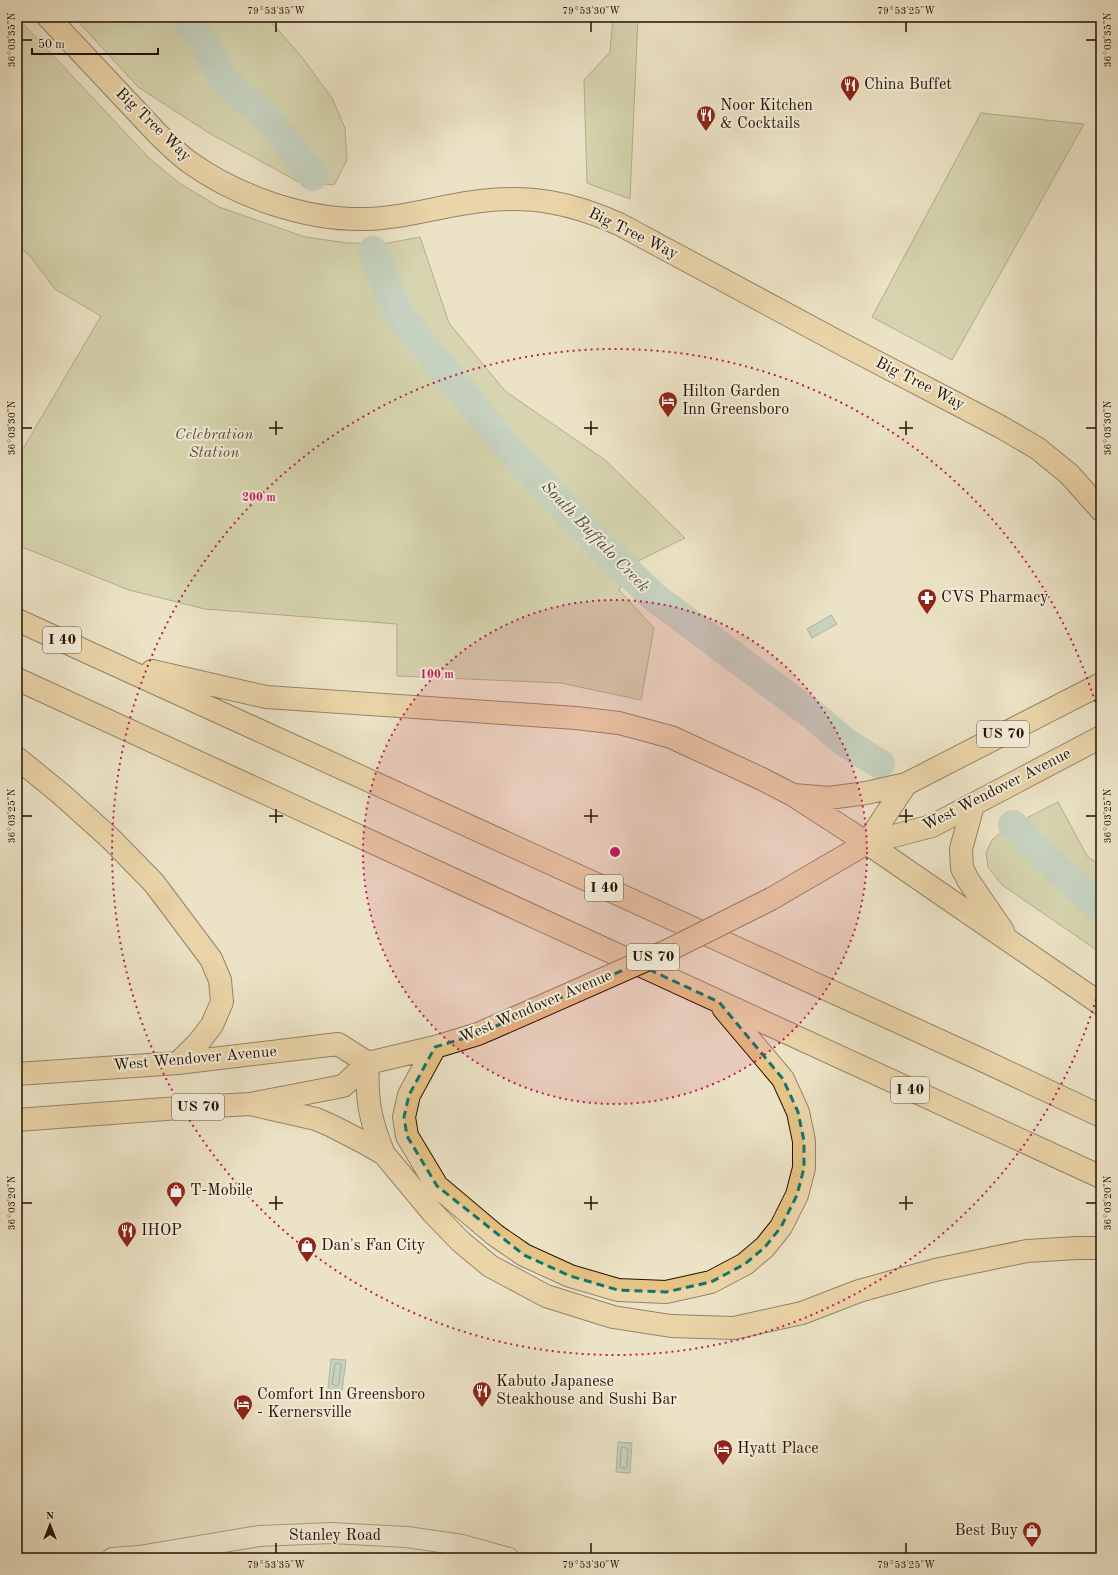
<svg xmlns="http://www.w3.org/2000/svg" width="1118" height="1575" font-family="'Old Standard TT',serif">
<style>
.green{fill:#bac393;stroke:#6f6a4a}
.water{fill:#99beb9;stroke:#6a796f}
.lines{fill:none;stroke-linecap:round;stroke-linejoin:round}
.shore{stroke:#5e685d;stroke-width:1}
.river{stroke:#99beb9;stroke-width:30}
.minor-casing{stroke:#564632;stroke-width:22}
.major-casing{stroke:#241101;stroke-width:24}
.highway-casing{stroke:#241101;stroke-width:24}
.minor{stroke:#f3edda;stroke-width:20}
.major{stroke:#e6c283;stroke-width:22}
.highway{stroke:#e6c283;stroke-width:22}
.highway-bridge-casing{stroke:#241101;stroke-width:24;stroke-linecap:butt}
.highway-bridge{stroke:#e6c283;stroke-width:22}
.marked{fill:none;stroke:#0f766e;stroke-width:3;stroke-dasharray:8 5;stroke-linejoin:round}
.ticks{fill:none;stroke:#241101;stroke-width:1.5}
.ring{fill:none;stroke:#c2185b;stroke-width:2;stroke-dasharray:2 4}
.labels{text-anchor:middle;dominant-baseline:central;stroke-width:4;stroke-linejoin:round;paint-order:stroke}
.shield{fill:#f3edda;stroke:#625342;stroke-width:1}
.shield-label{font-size:15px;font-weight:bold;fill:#241101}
.poi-label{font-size:16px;fill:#241101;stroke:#f3edda;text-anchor:start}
.street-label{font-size:16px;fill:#241101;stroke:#f3edda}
.park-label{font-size:16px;font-style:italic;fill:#584f34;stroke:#f3edda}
.water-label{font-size:17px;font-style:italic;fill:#4d4e41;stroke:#f3edda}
.centre{fill:#c2185b;stroke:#f3edda;stroke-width:2}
.ring-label{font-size:12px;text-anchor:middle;font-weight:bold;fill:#c2185b;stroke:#f3edda;stroke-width:4;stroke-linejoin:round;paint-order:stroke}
.neatline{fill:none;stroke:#241101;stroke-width:1.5}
.ticks-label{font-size:10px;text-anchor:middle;fill:#241101}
</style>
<rect width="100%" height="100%" fill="#ece3c6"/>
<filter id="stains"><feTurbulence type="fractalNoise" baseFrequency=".005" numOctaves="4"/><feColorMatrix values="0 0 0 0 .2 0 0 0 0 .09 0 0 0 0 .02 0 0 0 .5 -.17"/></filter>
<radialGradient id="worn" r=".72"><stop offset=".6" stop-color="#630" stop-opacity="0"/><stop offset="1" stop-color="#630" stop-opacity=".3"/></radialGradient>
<path class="green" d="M 17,17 L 149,158 L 179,183 L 219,207 L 305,237 L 347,243 L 388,243 L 420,237 L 449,323 L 505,391 L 605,460 L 685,538 L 632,564 L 619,590 L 654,628 L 641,700 L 561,683 L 397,676 L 397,624 L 205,609 L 129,590 L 17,545 L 17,459 L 101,316 L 55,289 L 29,255 L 17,246 Z
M 74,17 L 267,17 L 301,56 L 332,98 L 345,128 L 347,160 L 334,185 L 297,181 L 209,133 L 138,87 Z
M 613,17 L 638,17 L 630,199 L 587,183 L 584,80 L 610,52 Z
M 981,113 L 1084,124 L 952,360 L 872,317 Z
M 1058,802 L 1087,856 L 1101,866 L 1101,953 L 1002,885 L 988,867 L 986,853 L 992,840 L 1005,829 Z"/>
<path class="water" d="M 831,615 L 837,624 L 812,638 L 807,629 Z
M 331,1359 L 346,1360 L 342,1391 L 328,1389 Z
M 618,1442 L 632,1443 L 630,1473 L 616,1472 Z"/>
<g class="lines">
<path class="shore" d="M 336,1363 L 340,1364 L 341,1365 L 339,1384 L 337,1386 L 332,1384 L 335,1365 Z
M 623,1447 L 628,1449 L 627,1467 L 625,1469 L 620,1467 L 621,1448 Z"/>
<path class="river" d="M 185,17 L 202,40 L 225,81 L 268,119 L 313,176
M 373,251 L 399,315 L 499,437 L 591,536 L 654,597 L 814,716 L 846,743 L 880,764
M 1013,825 L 1068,879 L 1101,908"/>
<defs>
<path id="minor" d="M 112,1558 L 139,1556 L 259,1536 L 331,1533 L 407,1537 L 462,1545 L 509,1558"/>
<path id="major" d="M 48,17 L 156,132 C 166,142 177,153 189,162 C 238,197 307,221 368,219 C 406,218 443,205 481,201 C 532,195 572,203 619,224 L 844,345 L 1001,427 L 1037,448 L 1069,474 L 1101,510"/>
<path id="highway" d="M 17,620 L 982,1060 L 1101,1116
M 152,671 L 266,697 L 576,718 L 619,723 L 671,737 L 760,778 L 793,795 L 867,843 L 1101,1004
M 17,679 L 1101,1177
M 17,758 L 61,794 L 110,838 L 154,883 L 211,959 L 220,980 L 222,1002 L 212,1025 L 199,1042 L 178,1063
M 794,795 L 829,798 L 866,793 L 906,784
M 973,805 L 961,849 L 962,868 L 968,880 L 1003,931
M 867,843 L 906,784 L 1101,684
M 771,899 L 867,843 L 932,826 L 1101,737
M 435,1047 L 409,1095 L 404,1117 L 407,1136 L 437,1186 L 495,1235 L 524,1255 L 570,1276 L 618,1290 L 666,1292 L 711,1282 L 745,1264 L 765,1247 L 781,1227 L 797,1195 L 804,1168 L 804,1141 L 798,1112 L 783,1079 L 723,1008
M 368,1063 C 366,1098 370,1121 384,1154
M 17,1074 L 178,1063 L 338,1044 L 368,1063
M 250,1104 L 316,1119 L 332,1126 L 363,1142 L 384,1154 L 433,1213 L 460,1241 L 490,1266 L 546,1296 L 613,1317 L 671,1326 L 734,1328 L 802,1313 L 859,1291 L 935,1270 L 1027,1251 L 1077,1248 L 1101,1248
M 17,1120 L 179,1108 L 250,1104 L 343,1086 L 368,1063 L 435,1047 L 478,1034 L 533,1010"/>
</defs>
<use href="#minor" class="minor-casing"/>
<use href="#major" class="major-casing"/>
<use href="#highway" class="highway-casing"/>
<use href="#minor" class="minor"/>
<use href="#major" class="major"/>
<use href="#highway" class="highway"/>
<defs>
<path id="highway-bridge" d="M 533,1010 L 671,949 L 771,899"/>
</defs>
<use href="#highway-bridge" class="highway-bridge-casing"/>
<use href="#highway-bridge" class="highway-bridge"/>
</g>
<path d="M0 0H1118V1575H0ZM 637,964 L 719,1002 L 783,1079 L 798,1112 L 804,1141 L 804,1168 L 797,1195 L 781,1227 L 765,1247 L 745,1264 L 711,1282 L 666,1292 L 618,1290 L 570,1276 L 524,1255 L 437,1186 L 407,1136 L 404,1117 L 409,1095 L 435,1047 L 478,1034 Z" fill="#ece3c6" fill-opacity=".55" fill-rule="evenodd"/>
<path class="marked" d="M 637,964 L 719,1002 L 783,1079 L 798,1112 L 804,1141 L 804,1168 L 797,1195 L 781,1227 L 765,1247 L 745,1264 L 711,1282 L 666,1292 L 618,1290 L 570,1276 L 524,1255 L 437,1186 L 407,1136 L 404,1117 L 409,1095 L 435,1047 L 478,1034 Z"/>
<path class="ticks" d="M 276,22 L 276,32M 591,22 L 591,32M 906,22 L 906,32M 22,40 L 32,40M 1086,40 L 1096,40M 276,421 L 276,435M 591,421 L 591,435M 906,421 L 906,435M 22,428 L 32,428M 269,428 L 283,428M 584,428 L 598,428M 899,428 L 913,428M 1086,428 L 1096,428M 276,809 L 276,823M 591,809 L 591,823M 906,809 L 906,823M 22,816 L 32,816M 269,816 L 283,816M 584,816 L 598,816M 899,816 L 913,816M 1086,816 L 1096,816M 276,1196 L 276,1210M 591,1196 L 591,1210M 906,1196 L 906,1210M 22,1203 L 32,1203M 269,1203 L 283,1203M 584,1203 L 598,1203M 899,1203 L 913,1203M 1086,1203 L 1096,1203M 276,1543 L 276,1553M 591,1543 L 591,1553M 906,1543 L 906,1553"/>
<circle cx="615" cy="852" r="252" fill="#c2185b" fill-opacity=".12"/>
<g class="ring">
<circle cx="615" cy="852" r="252"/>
<path d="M1101 982A503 503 0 1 1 1101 722"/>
</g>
<defs>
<symbol id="restaurant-pin" viewBox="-11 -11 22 30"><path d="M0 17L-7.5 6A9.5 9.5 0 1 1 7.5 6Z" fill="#8f2418" stroke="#f3edda"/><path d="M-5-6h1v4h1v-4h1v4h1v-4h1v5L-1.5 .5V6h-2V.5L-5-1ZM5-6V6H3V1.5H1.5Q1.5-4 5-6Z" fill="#fff"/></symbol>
<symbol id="hotel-pin" viewBox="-11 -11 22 30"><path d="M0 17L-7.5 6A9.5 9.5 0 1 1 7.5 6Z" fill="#8f2418" stroke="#f3edda"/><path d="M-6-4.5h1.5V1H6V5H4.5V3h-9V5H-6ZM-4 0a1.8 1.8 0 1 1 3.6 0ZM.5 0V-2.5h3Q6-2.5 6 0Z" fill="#fff"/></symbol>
<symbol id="pharmacy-pin" viewBox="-11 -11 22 30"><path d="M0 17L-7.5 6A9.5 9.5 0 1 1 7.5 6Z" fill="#8f2418" stroke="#f3edda"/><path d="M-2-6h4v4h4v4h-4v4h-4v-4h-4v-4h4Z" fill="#fff"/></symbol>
<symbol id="shop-pin" viewBox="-11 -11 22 30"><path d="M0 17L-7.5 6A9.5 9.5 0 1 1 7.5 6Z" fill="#8f2418" stroke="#f3edda"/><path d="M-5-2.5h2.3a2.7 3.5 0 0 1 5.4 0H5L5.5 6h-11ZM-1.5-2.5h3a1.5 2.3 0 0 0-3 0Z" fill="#fff"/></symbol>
</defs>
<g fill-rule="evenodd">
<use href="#restaurant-pin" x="839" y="74" width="22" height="30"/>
<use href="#restaurant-pin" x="695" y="104" width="22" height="30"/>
<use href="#hotel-pin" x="657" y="390" width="22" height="30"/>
<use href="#pharmacy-pin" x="916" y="587" width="22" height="30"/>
<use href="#shop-pin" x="165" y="1180" width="22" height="30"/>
<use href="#restaurant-pin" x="116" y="1220" width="22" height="30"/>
<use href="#shop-pin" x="296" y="1235" width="22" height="30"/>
<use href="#restaurant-pin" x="471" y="1380" width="22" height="30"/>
<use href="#hotel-pin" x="232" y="1393" width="22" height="30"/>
<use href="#hotel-pin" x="712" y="1438" width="22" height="30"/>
<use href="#shop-pin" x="1021" y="1520" width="22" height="30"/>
</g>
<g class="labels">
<g class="shield">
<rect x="43" y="627" width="38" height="26" rx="3"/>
<rect x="977" y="721" width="52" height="26" rx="3"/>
<rect x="585" y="875" width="38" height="26" rx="3"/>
<rect x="627" y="944" width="52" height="26" rx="3"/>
<rect x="891" y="1077" width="38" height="26" rx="3"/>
<rect x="172" y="1094" width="52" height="26" rx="3"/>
</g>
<g class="shield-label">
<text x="62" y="640">I 40</text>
<text x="1003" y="734">US 70</text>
<text x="604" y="888">I 40</text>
<text x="653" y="957">US 70</text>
<text x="910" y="1090">I 40</text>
<text x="198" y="1107">US 70</text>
</g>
<g class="poi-label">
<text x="864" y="85">China Buffet</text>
<text x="720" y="106">Noor Kitchen<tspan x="720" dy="18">&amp; Cocktails</tspan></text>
<text x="682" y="392">Hilton Garden<tspan x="682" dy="18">Inn Greensboro</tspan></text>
<text x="941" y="598">CVS Pharmacy</text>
<text x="190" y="1191">T-Mobile</text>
<text x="141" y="1231">IHOP</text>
<text x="321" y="1246">Dan's Fan City</text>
<text x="496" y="1382">Kabuto Japanese<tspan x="496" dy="18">Steakhouse and Sushi Bar</tspan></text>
<text x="257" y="1395">Comfort Inn Greensboro<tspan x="257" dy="18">- Kernersville</tspan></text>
<text x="737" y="1449">Hyatt Place</text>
<text x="1018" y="1531" text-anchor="end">Best Buy</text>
</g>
<g class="street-label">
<text transform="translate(153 125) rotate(44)">Big Tree Way</text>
<text transform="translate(633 234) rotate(26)">Big Tree Way</text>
<text transform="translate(920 384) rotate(27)">Big Tree Way</text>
<text transform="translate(997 790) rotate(-27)">West Wendover Avenue</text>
<text transform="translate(536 1007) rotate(-23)">West Wendover Avenue</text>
<text transform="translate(195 1059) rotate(-5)">West Wendover Avenue</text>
<text x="335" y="1536">Stanley Road</text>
</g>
<g class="park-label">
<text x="214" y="435">Celebration<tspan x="214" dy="18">Station</tspan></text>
</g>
<g class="water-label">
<text transform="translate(595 537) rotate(46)">South Buffalo Creek</text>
</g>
</g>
<circle cx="615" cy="852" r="6" class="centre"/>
<g class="ring-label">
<text x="259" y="501">200 m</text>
<text x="437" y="678">100 m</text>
</g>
<rect width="1118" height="1575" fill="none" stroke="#ece3c6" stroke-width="44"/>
<g transform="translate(50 1525)" stroke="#f3edda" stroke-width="3" paint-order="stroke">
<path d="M0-3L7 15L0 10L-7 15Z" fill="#241101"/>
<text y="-6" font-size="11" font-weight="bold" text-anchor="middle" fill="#241101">N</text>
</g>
<path d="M32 48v6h126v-6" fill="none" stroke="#241101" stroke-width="2"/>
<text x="38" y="48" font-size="12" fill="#241101" stroke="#f3edda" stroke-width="3" paint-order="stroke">50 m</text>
<rect x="22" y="22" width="1074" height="1531" class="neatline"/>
<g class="ticks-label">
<text x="276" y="14">79°53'35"W</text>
<text x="591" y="14">79°53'30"W</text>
<text x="906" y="14">79°53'25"W</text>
<text transform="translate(11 40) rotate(-90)" y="4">36°03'35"N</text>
<text transform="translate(1107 40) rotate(-90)" y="4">36°03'35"N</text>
<text transform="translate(11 428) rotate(-90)" y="4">36°03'30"N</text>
<text transform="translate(1107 428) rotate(-90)" y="4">36°03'30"N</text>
<text transform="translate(11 816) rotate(-90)" y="4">36°03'25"N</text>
<text transform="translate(1107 816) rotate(-90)" y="4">36°03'25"N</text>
<text transform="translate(11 1203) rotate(-90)" y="4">36°03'20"N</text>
<text transform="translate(1107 1203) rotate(-90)" y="4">36°03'20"N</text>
<text x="276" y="1568">79°53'35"W</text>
<text x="591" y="1568">79°53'30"W</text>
<text x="906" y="1568">79°53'25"W</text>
</g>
<rect width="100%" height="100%" filter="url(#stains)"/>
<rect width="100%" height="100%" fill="url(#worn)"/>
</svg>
